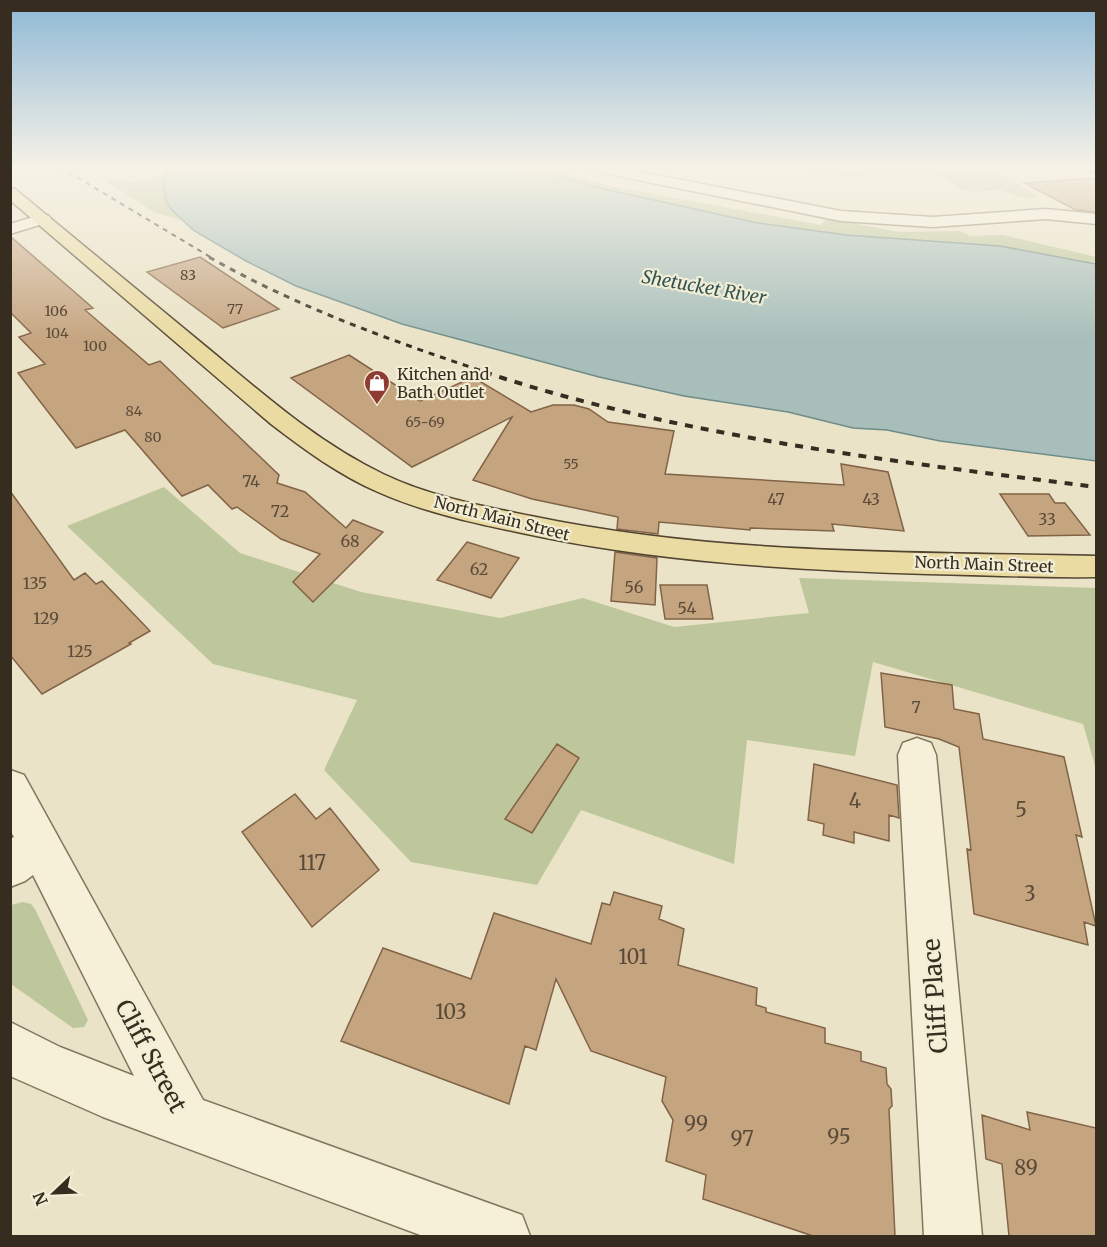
<svg xmlns="http://www.w3.org/2000/svg" width="1107" height="1247" font-family="Merriweather,serif">
<style>
.green{fill:#bec79b}
.water{fill:#a7beba;stroke:#6f8c88;stroke-width:1.5}
.building{fill:#c5a480;stroke:#816346;stroke-width:1.5}
.lines{fill:none;stroke-linecap:round;stroke-linejoin:round}
.minor-casing{stroke:#84765e;stroke-width:3}
.major-casing{stroke:#524431;stroke-width:3}
.highway-casing{stroke:#524431;stroke-width:3}
.minor{fill:#f6f0d9;fill-rule:evenodd}
.major{fill:#eadba2;fill-rule:evenodd}
.highway{fill:#d1ab5f;fill-rule:evenodd}
.rail-far2{stroke:#362d20;stroke-width:2;stroke-dasharray:5 5;stroke-linecap:butt}
.rail-far1{stroke:#362d20;stroke-width:3;stroke-dasharray:6 6;stroke-linecap:butt}
.rail{stroke:#362d20;stroke-width:4;stroke-dasharray:8 8;stroke-linecap:butt}
.labels{text-anchor:middle;dominant-baseline:central;stroke-width:4.5;stroke-linejoin:round;paint-order:stroke}
.far-number-label{font-size:14px;fill:#5a4b38}
.far-poi-label{font-size:16px;fill:#362d20;stroke:#f2edd5;text-anchor:start}
.number-label{font-size:16px;fill:#5a4b38}
.far-street-label{font-size:16px;fill:#362d20;stroke:#f2edd5}
.far-water-label{font-size:18px;font-style:italic;fill:#315354;stroke:#f2edd5}
.near-number-label{font-size:20px;fill:#5a4b38}
.near-street-label{font-size:24px;fill:#362d20;stroke:#f2edd5}
</style>
<rect width="100%" height="100%" fill="#eae3c7"/>
<path class="green" d="M 524,167 L 541,167 L 615,187 L 821,225 L 827,218 L 898,232 L 960,231 L 971,236 L 1003,235 L 1096,257 L 1096,265 L 1013,248 L 846,235 L 750,222 L 604,189 Z
M 795,167 C 856,167 920,161 981,171 C 1000,174 1024,185 1039,198 L 1019,197 L 1001,190 L 972,192 L 962,190 L 939,175 L 899,170 L 852,177 Z
M 163,177 C 161,192 171,209 181,220 L 154,212 L 105,180 L 115,179 L 128,182 Z
M 164,487 L 240,553 L 361,592 L 500,618 L 583,598 L 674,627 L 809,613 L 799,578 L 1096,588 L 1096,769 L 1083,724 L 873,662 L 855,756 L 747,740 L 734,864 L 581,810 L 537,885 L 411,862 L 324,770 L 357,700 L 213,664 L 67,526 Z
M 23,902 L 31,904 L 35,909 L 88,1020 L 84,1027 L 73,1028 L 11,984 L 11,905 Z"/>
<path class="water" d="M 169,167 L 524,167 L 604,189 L 758,223 L 846,235 L 1000,246 L 1096,264 L 1096,461 L 940,441 L 887,430 L 853,428 L 788,412 L 684,396 L 599,377 L 402,324 L 296,286 L 246,261 L 193,230 L 172,210 L 166,201 L 163,183 Z"/>
<path class="building" d="M 1096,178 L 1096,212 L 1076,210 L 1024,183 Z
M 10,236 L 93,308 L 85,310 L 149,365 L 160,361 L 279,475 L 277,483 L 305,492 L 346,528 L 353,520 L 383,532 L 313,602 L 293,582 L 320,554 L 281,539 L 237,507 L 232,509 L 208,485 L 182,496 L 125,430 L 76,448 L 18,373 L 45,364 L 19,337 L 31,333 L 10,312 Z
M 200,257 L 271,304 L 279,309 L 223,328 L 147,272 Z
M 349,355 L 420,401 L 473,377 L 531,412 L 553,405 L 574,405 L 589,409 L 608,422 L 674,431 L 665,474 L 844,485 L 841,464 L 888,472 L 904,531 L 832,524 L 834,531 L 750,528 L 750,530 L 659,522 L 658,534 L 617,529 L 618,517 L 532,499 L 473,480 L 512,417 L 412,467 L 291,378 Z
M 10,491 L 74,580 L 85,573 L 96,584 L 102,581 L 150,631 L 129,643 L 131,644 L 42,694 L 10,655 Z
M 1000,494 L 1049,494 L 1055,503 L 1065,503 L 1090,535 L 1028,536 Z
M 467,542 L 519,558 L 491,598 L 437,580 Z
M 615,552 L 657,558 L 655,605 L 611,601 Z
M 660,585 L 707,585 L 713,619 L 665,619 Z
M 881,673 L 952,685 L 954,709 L 979,714 L 983,739 L 1064,757 L 1082,837 L 1076,835 L 1096,926 L 1084,922 L 1088,945 L 974,914 L 967,849 L 971,850 L 959,747 L 939,739 L 885,727 Z
M 557,744 L 579,758 L 532,833 L 505,819 Z
M 814,764 L 897,785 L 899,818 L 889,815 L 889,841 L 854,832 L 854,843 L 823,835 L 824,824 L 808,820 Z
M 295,794 L 316,819 L 330,808 L 379,870 L 312,927 L 242,832 Z
M 614,892 L 662,906 L 659,919 L 684,929 L 678,965 L 757,988 L 756,1005 L 766,1008 L 766,1012 L 825,1028 L 825,1043 L 861,1052 L 861,1061 L 886,1068 L 887,1084 L 891,1089 L 892,1106 L 889,1109 L 895,1236 L 813,1236 L 703,1199 L 706,1175 L 666,1161 L 673,1120 L 662,1101 L 666,1077 L 591,1051 L 556,979 L 536,1050 L 525,1046 L 509,1104 L 341,1041 L 383,948 L 471,979 L 494,913 L 591,944 L 602,903 L 610,905 Z
M 1027,1112 L 1096,1128 L 1096,1236 L 1009,1236 L 1002,1164 L 986,1159 L 982,1115 L 1030,1130 Z"/>
<g class="lines">
<defs>
<path id="minor" d="M 586,167 L 615,167 L 841,211 L 933,217 L 1046,209 L 1096,214 L 1096,224 L 1046,219 L 933,227 L 841,221 L 593,171 Z
M 43,214 L 49,216 L 51,219 L 49,222 L 10,234 L 10,224 Z
M 917,738 L 931,743 L 936,755 L 982,1236 L 924,1236 L 898,755 L 903,743 Z
M 10,770 L 24,775 L 203,1100 L 522,1215 L 530,1236 L 423,1236 L 103,1117 L 10,1076 L 10,1022 L 60,1047 L 134,1076 L 33,875 L 25,881 L 10,887 L 10,839 L 14,837 L 10,830 Z"/>
<path id="major" d="M 10,188 L 15,189 C 78,241 141,293 204,345 C 260,391 316,442 383,474 C 429,496 481,506 531,516 C 717,555 907,552 1096,556 L 1096,577 C 1041,578 984,575 928,574 C 792,570 656,562 522,533 C 474,523 423,512 378,492 C 339,475 305,450 271,424 L 10,200 Z"/>
<path id="highway" d="M 1088,167 L 1096,167 L 1096,172 L 1091,171 Z"/>
</defs>
<use href="#minor" class="minor-casing"/>
<use href="#major" class="major-casing"/>
<use href="#highway" class="highway-casing"/>
<use href="#minor" class="minor"/>
<use href="#major" class="major"/>
<use href="#highway" class="highway"/>
<path class="rail-far2" d="M 60,167 L 212,258"/>
<path class="rail-far1" d="M 209,257 C 297,307 392,341 488,373"/>
<path class="rail" d="M 484,372 C 681,437 891,461 1096,487"/>
</g>
<linearGradient id="sky" x2="0" y2="1"><stop stop-color="#8eb8d6"/><stop offset="0.49" stop-color="#f6f2e6"/><stop offset="1" stop-color="#f6f2e6" stop-opacity="0"/></linearGradient>
<rect width="1107" height="342" fill="url(#sky)"/>
<defs>
<symbol id="shop-pin" viewBox="-11 -11 22 30"><path d="M0 17L-7.5 6A9.5 9.5 0 1 1 7.5 6Z" fill="#8e3c33" stroke="#f2edd5"/><path d="M-5-2.5h2.3a2.7 3.5 0 0 1 5.4 0H5L5.5 6h-11ZM-1.5-2.5h3a1.5 2.3 0 0 0-3 0Z" fill="#fff"/></symbol>
</defs>
<g fill-rule="evenodd">
<use href="#shop-pin" x="362" y="368" width="30" height="40"/>
</g>
<g class="labels">
<g class="far-number-label">
<text x="188" y="275">83</text>
<text x="235" y="309">77</text>
<text x="56" y="311">106</text>
<text x="57" y="333">104</text>
<text x="95" y="346">100</text>
<text x="134" y="411">84</text>
<text x="425" y="422">65-69</text>
<text x="153" y="437">80</text>
<text x="571" y="464">55</text>
</g>
<g class="far-poi-label">
<text x="397" y="374">Kitchen and<tspan x="397" dy="18">Bath Outlet</tspan></text>
</g>
<g class="number-label">
<text x="251" y="481">74</text>
<text x="776" y="499">47</text>
<text x="871" y="499">43</text>
<text x="280" y="511">72</text>
<text x="1047" y="519">33</text>
<text x="350" y="541">68</text>
<text x="479" y="569">62</text>
<text x="35" y="583">135</text>
<text x="634" y="587">56</text>
<text x="687" y="608">54</text>
<text x="46" y="618">129</text>
<text x="80" y="651">125</text>
<text x="916" y="707">7</text>
</g>
<g class="far-street-label">
<text transform="translate(502 518) rotate(14)">North Main Street</text>
<text transform="translate(984 564) rotate(2)">North Main Street</text>
</g>
<g class="far-water-label">
<text transform="translate(704 287) rotate(10)">Shetucket River</text>
</g>
<g class="near-number-label">
<text x="855" y="800">4</text>
<text x="1021" y="809">5</text>
<text x="312" y="862">117</text>
<text x="1030" y="893">3</text>
<text x="633" y="956">101</text>
<text x="451" y="1011">103</text>
<text x="696" y="1123">99</text>
<text x="839" y="1136">95</text>
<text x="742" y="1138">97</text>
<text x="1026" y="1167">89</text>
</g>
<g class="near-street-label">
<text transform="translate(935 996) rotate(-94)">Cliff Place</text>
<text transform="translate(151 1056) rotate(62)">Cliff Street</text>
</g>
</g>
<rect width="1107" height="1247" fill="none" stroke="#362d20" stroke-width="24"/>
<g transform="translate(54 1193) rotate(247)" stroke="#f2edd5" stroke-width="4.5" paint-order="stroke">
<path d="M0-4.5L10 22L0 15L-10 22Z" fill="#362d20"/>
<text y="-9" font-size="16" font-weight="bold" text-anchor="middle" fill="#362d20">N</text>
</g>
</svg>
